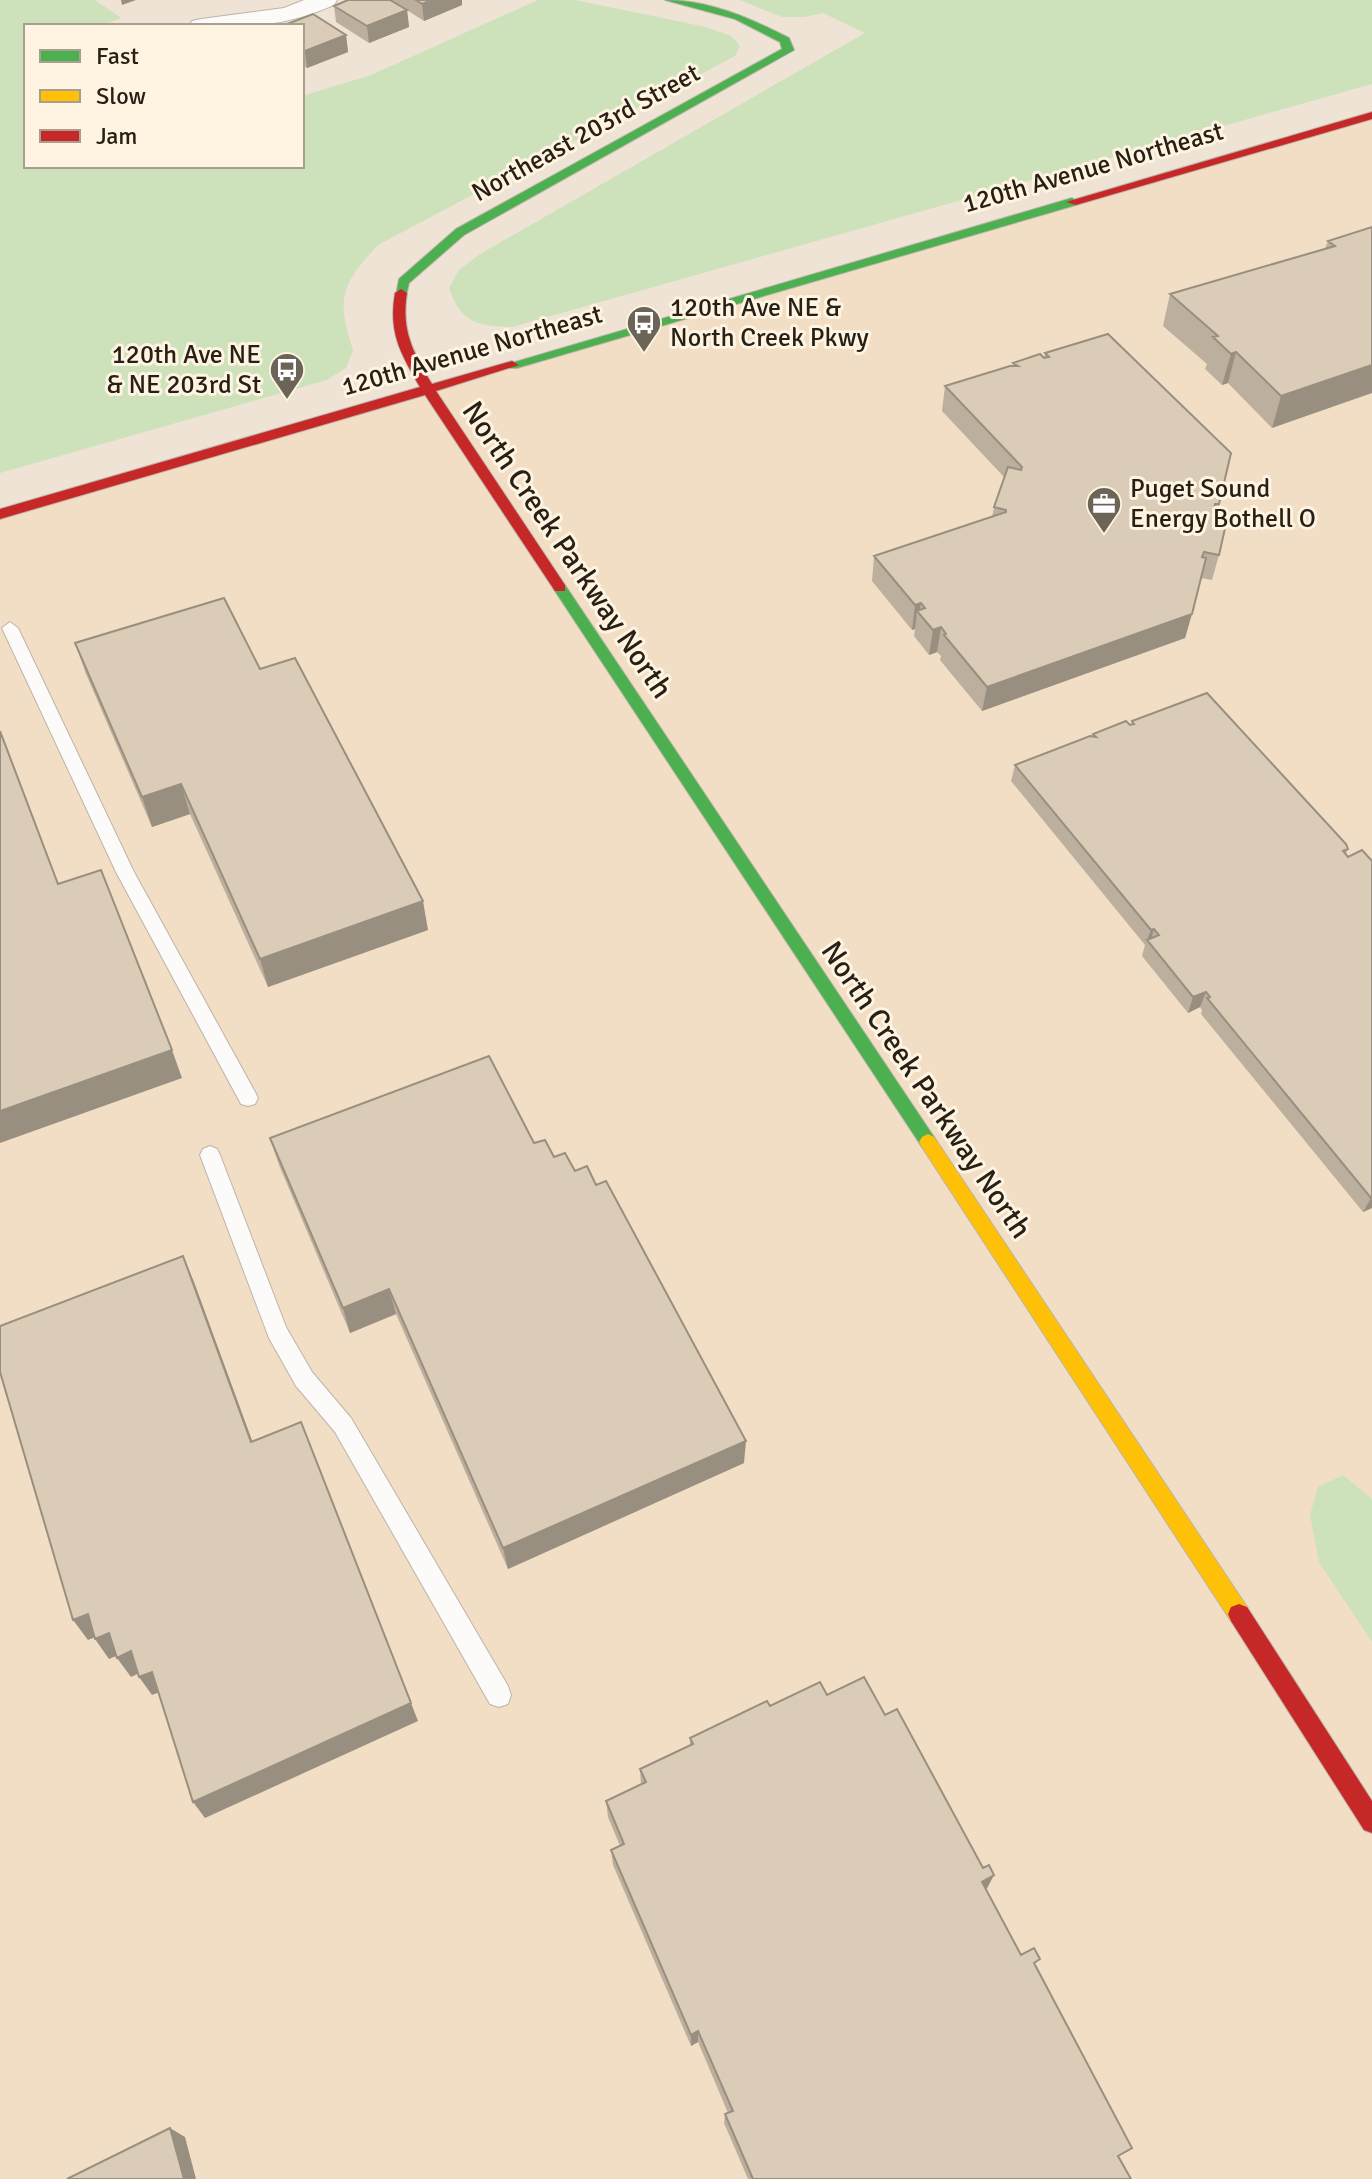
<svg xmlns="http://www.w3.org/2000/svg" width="1372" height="2179" font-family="Signika,sans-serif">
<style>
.built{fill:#f1dec5}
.green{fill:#cde2bb}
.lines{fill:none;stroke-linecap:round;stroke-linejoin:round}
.lane-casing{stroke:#bdb4a9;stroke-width:2}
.street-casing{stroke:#bdb4a9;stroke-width:2}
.fast-casing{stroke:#bdb4a9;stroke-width:2}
.slow-casing{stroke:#bdb4a9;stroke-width:2}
.jam-casing{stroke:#bdb4a9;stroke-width:2}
.lane{fill:#fcfbf9;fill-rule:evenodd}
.street{fill:#fcfbf9;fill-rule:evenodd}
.fast{fill:#4caf50;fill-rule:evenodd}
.slow{fill:#ffc107;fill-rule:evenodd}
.jam{fill:#c62828;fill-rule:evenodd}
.wall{fill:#bcaf9d}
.shaded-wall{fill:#998f80}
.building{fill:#dbccb7;stroke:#998f80;stroke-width:2}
.labels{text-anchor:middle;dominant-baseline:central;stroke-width:6;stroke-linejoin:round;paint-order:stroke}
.far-street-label{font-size:26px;fill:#272015;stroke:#fff3e2}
.far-poi-label{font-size:26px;fill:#272015;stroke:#fff3e2;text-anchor:start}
.street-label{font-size:30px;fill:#272015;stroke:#fff3e2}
</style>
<rect width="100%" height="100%" fill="#eee3d4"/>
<path class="built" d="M 1372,116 L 1372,2179 L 0,2179 L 0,514 Z"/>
<path class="green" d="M 0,0 L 95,0 L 121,18 L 101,26 L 26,26 L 26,166 L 302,166 L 302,96 L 371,75 L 538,0 L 575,0 L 706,27 L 731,36 L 740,46 L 735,56 L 378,245 C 341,285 336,298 353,350 L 346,368 L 327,380 L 0,473 Z
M 740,0 L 1372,0 L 1372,84 L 512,327 C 477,326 461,323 449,288 L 459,270 L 480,254 L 865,33 L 823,13 L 804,17 L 782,17 Z
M 1343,1475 L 1372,1499 L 1372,1642 L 1319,1562 L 1310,1515 L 1318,1487 Z"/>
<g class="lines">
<defs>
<path id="lane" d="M 10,622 L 18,628 L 134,872 L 255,1092 L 258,1098 L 255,1104 L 248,1106 L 241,1104 L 116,872 L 2,628 Z
M 210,1146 L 217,1149 L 220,1155 L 286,1327 L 312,1372 L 351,1418 L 508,1686 L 511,1695 L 508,1704 L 499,1707 L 490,1704 L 335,1432 L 296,1386 L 269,1338 L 200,1155 L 203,1149 Z"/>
<path id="street" d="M 304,0 L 337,0 L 334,5 C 278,29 248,26 189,26 L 192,21 L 201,19 L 284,8 Z"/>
<path id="fast" d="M 665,0 C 709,0 750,18 789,38 L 794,50 L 464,235 L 409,283 L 406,296 L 396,296 L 399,279 L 456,229 L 782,49 L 780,42 L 735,19 Z
M 1072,198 L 1078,202 L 1076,205 L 517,368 L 507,368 L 505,365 Z
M 560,583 L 565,585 L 934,1137 L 937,1142 L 934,1147 L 922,1147 L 555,591 L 553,588 Z"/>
<path id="slow" d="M 928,1134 L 934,1137 L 1247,1607 L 1250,1614 L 1247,1621 L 1239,1624 L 1231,1621 L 922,1147 L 919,1142 L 922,1137 Z"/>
<path id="jam" d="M 1372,112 L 1372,119 L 1076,205 L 1066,202 Z
M 401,289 L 407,293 C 401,331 413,352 432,384 L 512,361 L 519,365 L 436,391 L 565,585 L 565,591 L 555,591 L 425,395 L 0,519 L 0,509 L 420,387 C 401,354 388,333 395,293 Z
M 1239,1604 L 1247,1607 L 1372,1801 L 1372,1833 L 1364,1830 L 1231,1621 L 1228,1614 L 1231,1607 Z"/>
</defs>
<use href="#lane" class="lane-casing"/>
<use href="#street" class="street-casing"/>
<use href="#fast" class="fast-casing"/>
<use href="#slow" class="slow-casing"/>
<use href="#jam" class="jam-casing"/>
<use href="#lane" class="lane"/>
<use href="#street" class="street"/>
<use href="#fast" class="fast"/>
<use href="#slow" class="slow"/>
<use href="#jam" class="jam"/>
</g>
<path class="wall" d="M 391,0 L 462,0 L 462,5 L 424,21 Z
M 334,6 L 407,10 L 409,27 L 369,43 L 336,22 Z
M 302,26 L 346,35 L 348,52 L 307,68 L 302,65 Z
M 1372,227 L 1272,428 L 1228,383 L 1222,385 L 1205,369 L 1207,364 L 1163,326 L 1170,294 L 1325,249 L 1328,241 Z
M 1045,353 L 1219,504 L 1217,512 L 1219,555 L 1212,580 L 1201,578 L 1185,638 L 982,711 L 940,660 L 941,656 L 937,652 L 929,655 L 914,636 L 915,629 L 912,630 L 872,581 L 874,556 L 992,517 L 994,507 L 1004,477 L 942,411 L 945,386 L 1013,366 L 1013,363 L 1044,358 Z
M 75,643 L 260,669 L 428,930 L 268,987 L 190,814 L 152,827 L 86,674 Z
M 1132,721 L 1348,849 L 1346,854 L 1348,857 L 1372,861 L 1372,1208 L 1363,1212 L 1201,1014 L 1202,1010 L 1200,1007 L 1188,1013 L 1142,956 L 1145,945 L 1011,781 L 1015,765 L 1092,737 L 1093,734 L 1131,725 Z
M 270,1138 L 534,1143 L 596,1185 L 744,1463 L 508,1569 L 396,1314 L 350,1333 L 279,1165 Z
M 827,1695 L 885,1715 L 983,1868 L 994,1875 L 986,1890 L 1021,1955 L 1035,1966 L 1119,2156 L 1131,2179 L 748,2179 L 724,2123 L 725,2114 L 728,2113 L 698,2042 L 691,2046 L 613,1865 L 611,1850 L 620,1846 L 608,1817 L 606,1801 L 641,1785 L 640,1769 L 690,1745 L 690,1738 L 770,1706 Z"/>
<path class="shaded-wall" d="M 121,0 L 136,0 L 122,5 Z
M 432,0 L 462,0 L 462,5 L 424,21 L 422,4 Z
M 407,10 L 409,27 L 369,43 L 367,26 Z
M 346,35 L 348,52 L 307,68 L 305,51 Z
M 1236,352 L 1228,383 L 1222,385 L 1231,354 Z
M 1372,365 L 1372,393 L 1272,428 L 1281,396 Z
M 921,603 L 919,614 L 917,611 L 915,629 L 912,630 L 915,605 Z
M 1192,614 L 1185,638 L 982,711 L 987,687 Z
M 941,627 L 937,652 L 929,655 L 933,630 Z
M 181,784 L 190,814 L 152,827 L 142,797 Z
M 423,901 L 428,930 L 268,987 L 260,959 Z
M 1154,929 L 1150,943 L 1147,940 L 1151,930 Z
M 1206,992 L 1200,1007 L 1188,1013 L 1193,997 Z
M 172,1050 L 182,1078 L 0,1143 L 0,1111 Z
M 1372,1197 L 1372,1208 L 1363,1212 L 1371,1198 Z
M 183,1256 L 194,1282 L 261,1465 L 251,1442 Z
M 389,1289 L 396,1314 L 350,1333 L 343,1308 Z
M 746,1441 L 744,1463 L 508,1569 L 503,1548 Z
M 88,1614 L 103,1634 L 88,1640 L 73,1620 Z
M 109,1633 L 123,1653 L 109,1659 L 95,1639 Z
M 131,1651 L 144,1671 L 131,1677 L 117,1658 Z
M 152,1672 L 165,1690 L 152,1695 L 139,1677 Z
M 411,1703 L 418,1721 L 205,1818 L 193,1802 Z
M 994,1875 L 986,1890 L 982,1882 Z
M 698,2031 L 698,2042 L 691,2046 L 691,2035 Z
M 170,2128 L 185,2137 L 196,2179 L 184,2179 Z"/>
<path class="building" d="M 348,0 L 390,0 L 407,10 L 367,26 L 334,6 Z
M 416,0 L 432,0 L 422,4 Z
M 313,14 L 346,35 L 305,51 L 302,50 L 302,26 L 282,26 Z
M 1372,227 L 1372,365 L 1281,396 L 1236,352 L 1231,354 L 1213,337 L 1218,336 L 1170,294 L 1335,246 L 1328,241 Z
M 1108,334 L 1231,453 L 1219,504 L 1215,504 L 1213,512 L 1228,515 L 1219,555 L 1204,552 L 1202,557 L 1206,558 L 1192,614 L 987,687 L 944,635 L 946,634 L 941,627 L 933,630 L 917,611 L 925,608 L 921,603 L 915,605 L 874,556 L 1006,512 L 1006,510 L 994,507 L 1008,467 L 1021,470 L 1022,467 L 945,386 L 1010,366 L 1018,366 L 1013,363 L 1040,354 L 1044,358 L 1049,357 L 1045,353 Z
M 224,598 L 260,669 L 295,658 L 423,901 L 260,959 L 181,784 L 142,797 L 75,643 Z
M 1207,693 L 1346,844 L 1348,849 L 1343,851 L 1348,857 L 1362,850 L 1372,861 L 1372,1197 L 1371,1198 L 1207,998 L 1210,997 L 1206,992 L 1193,997 L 1147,940 L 1159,935 L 1154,929 L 1151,930 L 1015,765 L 1090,736 L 1096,737 L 1093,734 L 1126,721 L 1130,725 L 1134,724 L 1132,721 Z
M 0,731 L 58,884 L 101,870 L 172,1050 L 0,1111 Z
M 489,1056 L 534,1143 L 545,1140 L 554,1157 L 565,1153 L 575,1171 L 587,1166 L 596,1185 L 606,1181 L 746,1441 L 503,1548 L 389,1289 L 343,1308 L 270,1138 Z
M 183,1256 L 251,1442 L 301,1422 L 411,1703 L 193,1802 L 152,1672 L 139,1677 L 131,1651 L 117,1658 L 109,1633 L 95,1639 L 88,1614 L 73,1620 L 0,1372 L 0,1326 Z
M 864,1677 L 885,1715 L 897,1709 L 983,1868 L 989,1865 L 994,1875 L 982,1882 L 1021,1955 L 1034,1948 L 1040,1959 L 1034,1963 L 1132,2148 L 1118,2156 L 1131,2179 L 753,2179 L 725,2114 L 733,2111 L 698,2031 L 691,2035 L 611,1850 L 624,1844 L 606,1801 L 646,1782 L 640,1769 L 693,1744 L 690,1738 L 767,1701 L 770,1706 L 820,1682 L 827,1695 Z
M 170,2128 L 184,2179 L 67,2179 Z"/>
<defs>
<symbol id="bus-pin" viewBox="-11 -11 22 30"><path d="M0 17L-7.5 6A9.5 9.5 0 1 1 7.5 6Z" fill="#6d6458" stroke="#fff3e2"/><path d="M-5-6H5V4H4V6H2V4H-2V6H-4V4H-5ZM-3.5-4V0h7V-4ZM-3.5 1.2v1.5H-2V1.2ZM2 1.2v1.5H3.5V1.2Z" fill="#fff"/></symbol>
<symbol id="office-pin" viewBox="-11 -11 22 30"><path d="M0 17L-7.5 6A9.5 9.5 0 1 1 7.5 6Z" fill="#6d6458" stroke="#fff3e2"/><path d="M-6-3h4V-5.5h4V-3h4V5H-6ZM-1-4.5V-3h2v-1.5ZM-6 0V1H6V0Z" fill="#fff"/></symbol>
</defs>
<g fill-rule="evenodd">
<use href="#bus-pin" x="624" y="303" width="40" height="54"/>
<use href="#bus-pin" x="267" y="350" width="40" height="54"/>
<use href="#office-pin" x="1084" y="484" width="40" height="54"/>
</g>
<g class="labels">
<g class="far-street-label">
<text transform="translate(586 133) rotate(-29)">Northeast 203rd Street</text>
<text transform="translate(1093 168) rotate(-16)">120th Avenue Northeast</text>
<text transform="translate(472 351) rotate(-16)">120th Avenue Northeast</text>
</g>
<g class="far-poi-label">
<text x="670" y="308">120th Ave NE &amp;<tspan x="670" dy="30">North Creek Pkwy</tspan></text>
<text x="261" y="355" text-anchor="end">120th Ave NE<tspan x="261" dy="30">&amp; NE 203rd St</tspan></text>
<text x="1130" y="489">Puget Sound<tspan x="1130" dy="30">Energy Bothell O</tspan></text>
</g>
<g class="street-label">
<text transform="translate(567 550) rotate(56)">North Creek Parkway North</text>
<text transform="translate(926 1090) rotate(56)">North Creek Parkway North</text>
</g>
</g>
<rect x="24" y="24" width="280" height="144" fill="#fff3e2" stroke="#a99f90" stroke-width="2"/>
<rect x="40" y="50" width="40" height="12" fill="#4caf50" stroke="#a99f90" stroke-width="2"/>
<text x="96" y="64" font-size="24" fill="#272015">Fast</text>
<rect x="40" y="90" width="40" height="12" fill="#ffc107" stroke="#a99f90" stroke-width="2"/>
<text x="96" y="104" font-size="24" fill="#272015">Slow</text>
<rect x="40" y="130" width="40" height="12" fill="#c62828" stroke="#a99f90" stroke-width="2"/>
<text x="96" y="144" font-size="24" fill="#272015">Jam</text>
</svg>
